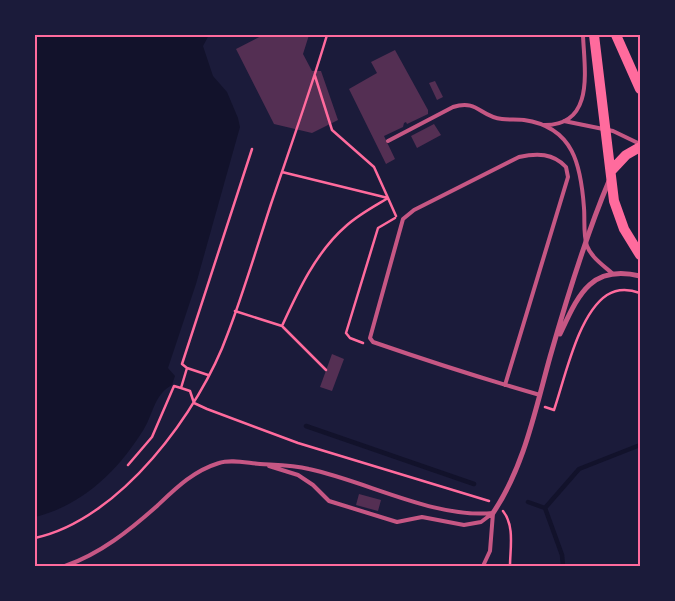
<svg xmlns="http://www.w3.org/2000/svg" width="675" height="601" font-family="'Crimson Pro',serif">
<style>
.water{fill:#12122b}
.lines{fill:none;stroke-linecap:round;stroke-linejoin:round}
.stream{stroke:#12122b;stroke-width:4.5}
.building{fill:#542f53}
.path{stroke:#ff6b9d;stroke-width:2.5}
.service{stroke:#c65784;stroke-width:4}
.minor{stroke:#c65784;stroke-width:5}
.secondary{stroke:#ff6b9d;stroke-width:10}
.neatline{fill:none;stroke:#ff6b9d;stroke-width:2}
</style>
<rect width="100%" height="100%" fill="#1b1b3a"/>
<path class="water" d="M 35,35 L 209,35 L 203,46 L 213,76 L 227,92 L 238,118 L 240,127 L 196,284 L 168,368 L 175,376 L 172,385 C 154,395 154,412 144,429 C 118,471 83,505 35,517 Z"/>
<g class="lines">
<path class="stream" d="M 306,426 L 474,484
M 528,502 L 545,508
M 545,508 L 579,469 L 640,445
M 545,508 L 562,555 L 563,566"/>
</g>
<path class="building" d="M 263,35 L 309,35 L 303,54 L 312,71 L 321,71 L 338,120 L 312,133 L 274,124 L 236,49 Z
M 395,50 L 428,110 L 428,114 L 407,124 L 406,122 L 404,123 L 403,127 L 384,136 L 395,159 L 386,164 L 349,89 L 377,73 L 371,62 Z
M 435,81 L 443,97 L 437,100 L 429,83 Z
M 434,124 L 441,135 L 417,148 L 411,136 Z
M 332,354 L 344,359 L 332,391 L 320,387 Z
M 359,494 L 381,500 L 378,511 L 356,505 Z"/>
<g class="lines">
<path class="path" d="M 282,172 L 388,198 L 396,216
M 235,311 L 282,326 C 298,291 316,252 346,226 C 358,215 373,207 388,198 L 374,167 L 332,130 L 315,76
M 283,327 L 326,370
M 363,343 L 350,338 L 346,333 L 378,228 L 395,218
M 187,368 L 182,364 L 252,149
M 208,375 L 187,368 L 181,388 L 190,391 L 194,403 L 207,409 L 298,443 L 489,501
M 545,407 L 554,410 C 565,378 578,314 607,295 C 618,288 629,289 640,293
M 128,465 L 152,437 L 174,386 L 181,388
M 503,511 C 515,526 510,549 510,566
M 35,538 C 120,520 200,411 228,333 C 244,291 257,247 271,204 C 290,148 310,92 327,35"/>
<path class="service" d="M 564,121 L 613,131 L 640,144
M 544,125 C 596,126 584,67 583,35
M 388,141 L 453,107 C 478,99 480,117 502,119 C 509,120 517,119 524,120 C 574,127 581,166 584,208 C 585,220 583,235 587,246 C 591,257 604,266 613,274
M 505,385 L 568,177 L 566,167 C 553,153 537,153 519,157 L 414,210 L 403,219 L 370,338 L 373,342 C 428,361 484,379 540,395
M 269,466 L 298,475 L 313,485 L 329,501 L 397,522 L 422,517 L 464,525 L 481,522 L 493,513
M 65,566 C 100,554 130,530 157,506 C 176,488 193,471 219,463 C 231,459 247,463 260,464 C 277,465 293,465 309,469 C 366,481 435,519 493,513
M 483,566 L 490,551 L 493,513"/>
<path class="minor" d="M 560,334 C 578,296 590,264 640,276
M 493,513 C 524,467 535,411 550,357 C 566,301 586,235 609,181"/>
<path class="secondary" d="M 594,35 L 614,201 L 624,229 L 640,255
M 616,35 L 640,89
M 611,171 L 626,155 L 640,147"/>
</g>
<rect width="675" height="601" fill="none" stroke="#1b1b3a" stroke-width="72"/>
<rect x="36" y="36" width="603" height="529" class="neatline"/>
</svg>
